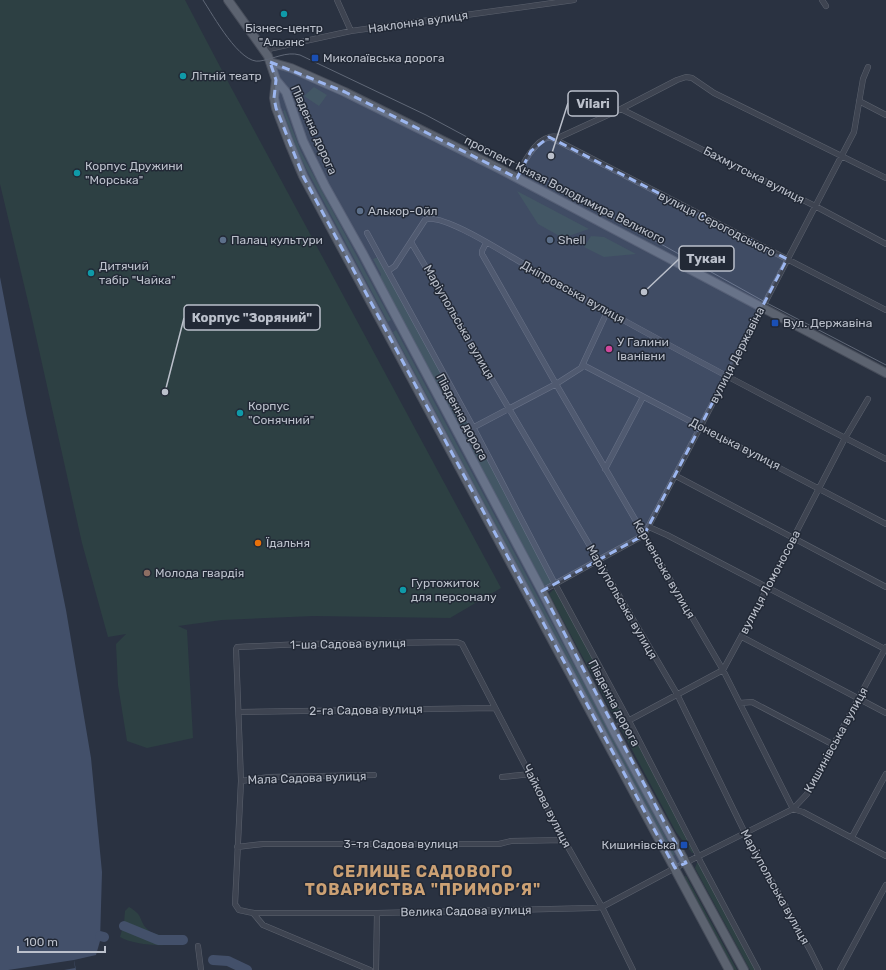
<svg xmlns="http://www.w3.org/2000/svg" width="886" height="970" font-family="Rubik,sans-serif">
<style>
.green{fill:#2d4043}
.water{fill:#43506a}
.pier{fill:#2a3241}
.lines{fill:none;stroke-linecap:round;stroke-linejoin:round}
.river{stroke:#43506a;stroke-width:10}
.street-casing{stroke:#5c626e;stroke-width:6}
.primary-casing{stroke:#474d5a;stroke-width:10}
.street{stroke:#3e4451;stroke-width:5}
.primary{stroke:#5c6370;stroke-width:8}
.tram{stroke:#606877;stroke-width:1}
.marked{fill:#9cb6ef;fill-opacity:0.2;stroke:#9cb6ef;stroke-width:3;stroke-dasharray:8 5;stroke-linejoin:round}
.culture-dot{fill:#0f9aa8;stroke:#222936;stroke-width:1.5}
.transit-dot{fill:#1a4fb4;stroke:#222936;stroke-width:1.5}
.service-dot{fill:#5c6f8a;stroke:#222936;stroke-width:1.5}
.hotel-dot{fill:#d1479c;stroke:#222936;stroke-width:1.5}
.food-dot{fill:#e8710a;stroke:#222936;stroke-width:1.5}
.education-dot{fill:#8d6e63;stroke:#222936;stroke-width:1.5}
.labels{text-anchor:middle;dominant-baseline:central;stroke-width:3;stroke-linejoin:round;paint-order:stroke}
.street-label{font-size:12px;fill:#bbc0cb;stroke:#222936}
.poi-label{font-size:12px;fill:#bbc0cb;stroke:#222936;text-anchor:start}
.district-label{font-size:16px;font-weight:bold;letter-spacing:1px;fill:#cca174;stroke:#222936}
.leader{fill:none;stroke:#bbc0cb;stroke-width:1.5}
.callout-dot{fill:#bbc0cb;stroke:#222936;stroke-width:1.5}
.callout{fill:#222936;stroke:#bbc0cb;stroke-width:1.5}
.callout-label{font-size:13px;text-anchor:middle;font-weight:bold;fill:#bbc0cb}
</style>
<rect width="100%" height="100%" fill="#2a3241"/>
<path class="green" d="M 0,0 L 185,0 L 226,78 L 501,588 L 450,618 L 314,616 L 222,620 L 178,626 L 187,630 L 193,738 L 147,748 L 127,741 L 118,685 L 116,644 L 126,634 L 108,637 L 82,543 L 31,314 L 0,184 Z
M 314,87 L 327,95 L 319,106 L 304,96 Z
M 285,110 L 301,152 L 391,320 L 388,322 L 298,153 L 283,111 Z
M 517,191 L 589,229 L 563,238 L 538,224 Z
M 591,236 L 604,237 L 636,254 L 604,257 L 584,247 Z
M 378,257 L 469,424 L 467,428 L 465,429 L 461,428 L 380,278 L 381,274 L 373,259 Z
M 396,330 L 675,855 L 672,856 L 393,332 Z
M 469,432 L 473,432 L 552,582 L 548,585 L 544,585 L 466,438 Z
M 553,590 L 556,590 L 695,852 L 692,853 L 676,832 L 549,594 Z
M 697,863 L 699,863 L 756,970 L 750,970 L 695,868 Z
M 686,876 L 737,970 L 733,970 L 683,877 Z
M 129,907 C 144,916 138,918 146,928 C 154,938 172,935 183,935 L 185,937 L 183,942 C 169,948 133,945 120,937 L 124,923 L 125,911 Z"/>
<path class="water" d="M 0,277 L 26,413 L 66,610 L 91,758 L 102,872 L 100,941 L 96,955 L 74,960 L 76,970 L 0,970 Z"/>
<path class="pier" d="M 74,960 L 75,968 L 64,970 L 8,970 Z"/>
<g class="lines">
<path class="river" d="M 124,926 L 158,940 L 183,940
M 100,936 L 104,937
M 213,960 L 228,961 L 247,970"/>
<defs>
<path id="street" d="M 337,0 L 351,31
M 822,0 L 826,6
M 264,50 L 351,31 L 574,0
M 859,101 L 886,115
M 621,109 L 815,206 L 886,244
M 550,137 L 886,310
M 517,178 C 522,164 535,140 550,137 C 553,136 557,137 560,137 L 621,109 L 677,80 L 686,77 L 692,78 L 714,93 L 886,178
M 367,233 L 473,427 L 555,584 L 629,721 L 697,853 L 700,861 L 758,970
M 411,242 L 677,694 L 745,833 L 810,950 L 820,970
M 486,243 L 482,251 L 482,254 L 556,384 L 723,670 L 793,809 L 803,812 L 886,856
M 388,271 L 395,266 L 425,220 C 441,211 509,256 527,266 C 645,334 765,397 886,459
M 583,365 L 886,524
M 459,435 L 556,384 L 581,368 L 607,312
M 605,469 L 643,397
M 676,476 L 886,587
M 649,527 L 667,535 L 885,649
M 542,591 L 644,535 L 854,132 L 863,79 L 868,67
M 742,637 L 886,713
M 740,703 L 752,702 L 834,745
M 239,712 L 494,708
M 613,729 L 723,670 L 768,587 L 845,438 L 868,399
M 502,777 L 531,774
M 241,781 L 269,777 L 374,775
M 852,837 L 886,774
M 237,847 L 263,844 L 499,844 L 511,841 L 564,840
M 253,913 L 263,925 L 370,970
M 198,946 L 201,970
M 376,970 L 377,913
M 633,970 L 602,907 L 564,840 L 462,644 L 457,642 L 302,644 L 237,647 L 236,649 L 241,781 L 235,904 L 239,910 L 253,913 L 377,913 L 593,908 L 602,907 L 675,868 L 793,809 L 807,794 L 886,647
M 840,970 L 886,885"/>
<path id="primary" d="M 228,0 L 268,56 L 276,80 L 286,92 L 303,141 L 325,186 L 363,254 L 542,591 L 614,731 L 744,970
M 270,62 L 291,68 L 345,92 L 500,169 L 886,373
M 276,80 L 274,98 L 276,108 L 290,145 L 303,176 L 729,970"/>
</defs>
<use href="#street" class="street-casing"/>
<use href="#primary" class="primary-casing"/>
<use href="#street" class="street"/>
<use href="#primary" class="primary"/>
<path class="tram" d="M 203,0 C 213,15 240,65 260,61 C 274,59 286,51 300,55 L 426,115 L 521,166 L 765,302 L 886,365"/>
</g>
<path class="marked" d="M 270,62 L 345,92 L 517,178 L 531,151 L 549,137 L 787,259 L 644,535 L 542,591 L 686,863 L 675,868 L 303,176 L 276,108 L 274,98 L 276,80 Z"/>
<g class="culture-dot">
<circle cx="284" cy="14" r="4"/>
<circle cx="183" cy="76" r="4"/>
<circle cx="77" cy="173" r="4"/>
<circle cx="91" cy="273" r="4"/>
<circle cx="240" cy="413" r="4"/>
<circle cx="403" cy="590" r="4"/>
</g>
<g class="transit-dot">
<rect x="311" y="54" width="8" height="8" rx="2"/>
<rect x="771" y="319" width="8" height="8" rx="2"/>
<rect x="680" y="841" width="8" height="8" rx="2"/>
</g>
<g class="service-dot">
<circle cx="360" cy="211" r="4"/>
<circle cx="223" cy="240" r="4"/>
<circle cx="550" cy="240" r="4"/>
</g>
<circle class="hotel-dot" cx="609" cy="349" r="4"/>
<circle class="food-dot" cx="258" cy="543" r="4"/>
<circle class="education-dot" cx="147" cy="573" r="4"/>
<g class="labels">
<g class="street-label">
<text transform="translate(418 22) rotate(-8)">Наклонна вулиця</text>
<text transform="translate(314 130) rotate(66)">Південна дорога</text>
<text transform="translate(754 175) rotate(27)">Бахмутська вулиця</text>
<text transform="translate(565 190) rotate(27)">проспект Князя Володимира Великого</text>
<text transform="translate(717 224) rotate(27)">вулиця Сєрогодського</text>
<text transform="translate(573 292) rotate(29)">Дніпровська вулиця</text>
<text transform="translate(459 322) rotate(60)">Маріупольська вулиця</text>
<text transform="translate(737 355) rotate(-63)">вулиця Державіна</text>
<text transform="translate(462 417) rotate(62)">Південна дорога</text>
<text transform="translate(735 444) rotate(27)">Донецька вулиця</text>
<text transform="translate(664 569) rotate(60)">Керченська вулиця</text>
<text transform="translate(770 582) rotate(-62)">вулиця Ломоносова</text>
<text transform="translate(622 602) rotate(60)">Маріупольська вулиця</text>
<text transform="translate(348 644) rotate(-1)">1-ша Садова вулиця</text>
<text transform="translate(614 703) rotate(62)">Південна дорога</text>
<text transform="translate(366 710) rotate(-1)">2-га Садова вулиця</text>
<text transform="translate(836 740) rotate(-61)">Кишинівська вулиця</text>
<text transform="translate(307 778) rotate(-2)">Мала Садова вулиця</text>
<text transform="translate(547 806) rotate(63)">Чайкова вулиця</text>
<text x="401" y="844">3-тя Садова вулиця</text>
<text transform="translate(775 887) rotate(61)">Маріупольська вулиця</text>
<text transform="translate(466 911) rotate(-1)">Велика Садова вулиця</text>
</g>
<g class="poi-label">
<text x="284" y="28" text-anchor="middle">Бізнес-центр<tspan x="284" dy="14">"Альянс"</tspan></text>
<text x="323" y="58">Миколаївська дорога</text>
<text x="191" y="76">Літній театр</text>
<text x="85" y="166">Корпус Дружини<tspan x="85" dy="14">"Морська"</tspan></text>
<text x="368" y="211">Алькор-Ойл</text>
<text x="231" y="240">Палац культури</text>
<text x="558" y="240">Shell</text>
<text x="99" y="266">Дитячий<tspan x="99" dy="14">табір "Чайка"</tspan></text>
<text x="783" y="323">Вул. Державіна</text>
<text x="617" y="342">У Галини<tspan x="617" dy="14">Іванівни</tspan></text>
<text x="248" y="406">Корпус<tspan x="248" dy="14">"Сонячний"</tspan></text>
<text x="266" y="543">Їдальня</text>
<text x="155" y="573">Молода гвардія</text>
<text x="411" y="583">Гуртожиток<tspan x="411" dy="14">для персоналу</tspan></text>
<text x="676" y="845" text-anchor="end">Кишинівська</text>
</g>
<g class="district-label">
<text x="423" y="871">СЕЛИЩЕ САДОВОГО<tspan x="423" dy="18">ТОВАРИСТВА "ПРИМОР’Я"</tspan></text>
</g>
</g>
<path class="leader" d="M551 156L568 103M644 292L679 259M165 392L184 318"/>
<g class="callout-dot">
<circle cx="551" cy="156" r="4"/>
<circle cx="644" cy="292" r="4"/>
<circle cx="165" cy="392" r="4"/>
</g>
<g class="callout">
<rect x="568" y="91" width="50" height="25" rx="4"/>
<rect x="679" y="246" width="55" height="25" rx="4"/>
<rect x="184" y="305" width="136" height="25" rx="4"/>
</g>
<g class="callout-label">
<text x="593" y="108">Vilari</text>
<text x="706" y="263">Тукан</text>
<text x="252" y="322">Корпус "Зоряний"</text>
</g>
<path d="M18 946v6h87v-6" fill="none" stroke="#bbc0cb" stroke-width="2"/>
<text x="24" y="946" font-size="12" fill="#bbc0cb" stroke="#222936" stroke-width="3" paint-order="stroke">100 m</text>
</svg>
